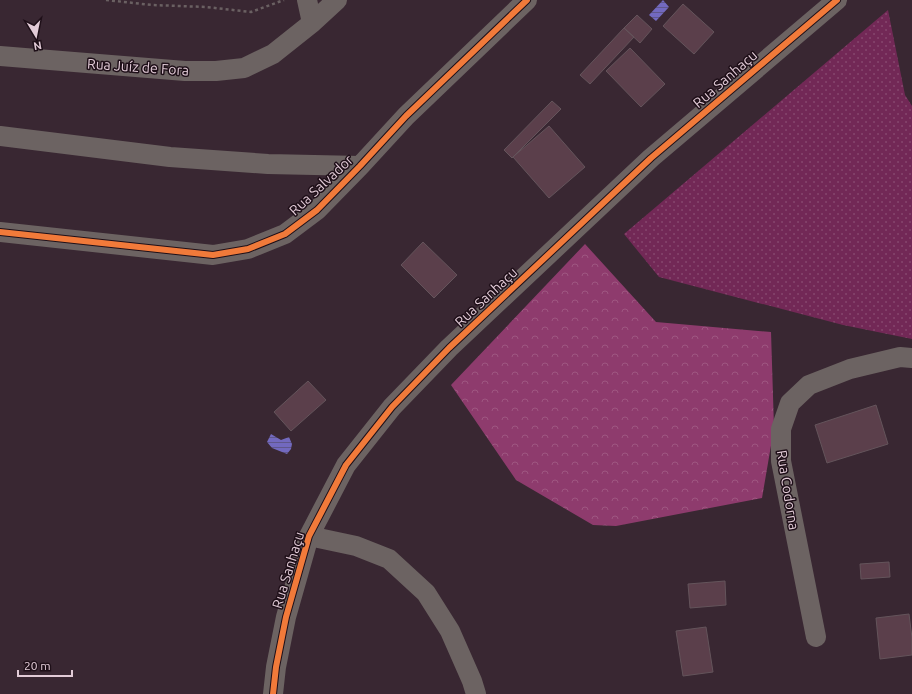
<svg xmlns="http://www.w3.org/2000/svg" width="912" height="694" font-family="Ubuntu,sans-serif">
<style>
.grass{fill:url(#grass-dots)}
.forest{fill:url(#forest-crowns)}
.water{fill:url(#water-rules)}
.building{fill:#5b3f4b;stroke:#64545b}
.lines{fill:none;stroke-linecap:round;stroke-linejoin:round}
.path{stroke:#6a6062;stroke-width:2.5;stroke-dasharray:3 3;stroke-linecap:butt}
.minor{stroke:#6c6362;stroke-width:20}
.cycleway-casing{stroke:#1e0f18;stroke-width:8}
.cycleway{stroke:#f17a3a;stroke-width:6}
.labels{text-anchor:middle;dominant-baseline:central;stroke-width:3;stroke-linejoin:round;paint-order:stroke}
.street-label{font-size:14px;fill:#e2cbd7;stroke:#1e0f18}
</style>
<defs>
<pattern id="grass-dots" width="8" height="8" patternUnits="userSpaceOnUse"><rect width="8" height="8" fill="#722856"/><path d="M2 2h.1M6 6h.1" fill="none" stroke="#86466e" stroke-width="1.8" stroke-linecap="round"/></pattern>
<pattern id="forest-crowns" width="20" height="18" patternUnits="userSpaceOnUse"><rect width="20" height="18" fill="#8e3b6d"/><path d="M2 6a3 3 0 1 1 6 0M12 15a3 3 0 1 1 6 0" fill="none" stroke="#9e5681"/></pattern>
<pattern id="water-rules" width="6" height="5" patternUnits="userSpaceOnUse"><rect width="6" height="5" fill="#7269bf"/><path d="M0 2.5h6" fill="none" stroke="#60578c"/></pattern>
</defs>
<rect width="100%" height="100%" fill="#392732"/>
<path class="grass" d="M 888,10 L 905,95 L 912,106 L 912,339 L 843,325 L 659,277 L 624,234 Z"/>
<path class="forest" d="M 585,244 L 656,322 L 771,332 L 774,428 L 762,498 L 616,526 L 593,525 L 516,480 L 451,385 Z"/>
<path class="water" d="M 663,0 L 669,7 L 656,21 L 649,15 Z
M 271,434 L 281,440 L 289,437 L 292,444 L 291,449 L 287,454 L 272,448 L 267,442 Z"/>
<path class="building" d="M 683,4 L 714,32 L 694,54 L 663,26 Z
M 637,15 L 652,29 L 640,43 L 624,28 Z
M 624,28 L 634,37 L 590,84 L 580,75 Z
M 630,48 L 665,84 L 641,107 L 606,71 Z
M 552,101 L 561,109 L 512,158 L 504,150 Z
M 549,126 L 585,167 L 549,198 L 513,157 Z
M 423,242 L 457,275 L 434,298 L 401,265 Z
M 308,381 L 326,400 L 291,431 L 274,412 Z
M 876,405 L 888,444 L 827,463 L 815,425 Z
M 889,562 L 890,577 L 861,579 L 860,564 Z
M 725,581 L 726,605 L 690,608 L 688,584 Z
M 909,614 L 912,638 L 912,655 L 880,659 L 876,618 Z
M 706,627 L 713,672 L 683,676 L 676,631 Z"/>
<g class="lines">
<path class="path" d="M 106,0 L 152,5 L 206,7 L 251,12 L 284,0"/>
<path class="minor" d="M 307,0 L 312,23
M 0,56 L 185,71 L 216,71 L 244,68 L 273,54 L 312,23 L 337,0
M 0,136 L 170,157 L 268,164 L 360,166
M 0,232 L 213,255 L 248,249 L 285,234 L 317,210 L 360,166 L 406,116 L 527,0
M 309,536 L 356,546 L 389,559 L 426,593 L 450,631 L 472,681 L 476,694
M 816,637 L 781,461 L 781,429 L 790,403 L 809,385 L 850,369 L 900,357 L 912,358
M 273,694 L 276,667 L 286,617 L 309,536 L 346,465 L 392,407 L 449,348 L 651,158 L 837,0"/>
<defs>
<path id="cycleway" d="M 0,232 L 213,255 L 248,249 L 285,234 L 317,210 L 360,166 L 406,116 L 527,0
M 273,694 L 276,667 L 286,617 L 309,536 L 346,465 L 392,407 L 449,348 L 651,158 L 837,0"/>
</defs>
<use href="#cycleway" class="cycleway-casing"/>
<use href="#cycleway" class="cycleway"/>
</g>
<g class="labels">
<g class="street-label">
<text transform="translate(138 67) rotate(4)">Rua Juíz de Fora</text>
<text transform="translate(725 79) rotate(-41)">Rua Sanhaçu</text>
<text transform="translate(321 185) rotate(-43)">Rua Salvador</text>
<text transform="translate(486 297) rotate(-43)">Rua Sanhaçu</text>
<text transform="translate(788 490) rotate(81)">Rua Codorna</text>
<text transform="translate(288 570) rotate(-73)">Rua Sanhaçu</text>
</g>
</g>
<g transform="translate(36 36) rotate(170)" stroke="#1e0f18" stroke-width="3" paint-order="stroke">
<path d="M0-3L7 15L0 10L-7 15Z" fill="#e2cbd7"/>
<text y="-6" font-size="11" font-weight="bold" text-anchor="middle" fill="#e2cbd7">N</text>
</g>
<path d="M18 670v6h54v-6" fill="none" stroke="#e2cbd7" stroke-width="2"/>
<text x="24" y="670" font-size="12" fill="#e2cbd7" stroke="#1e0f18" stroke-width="3" paint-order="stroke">20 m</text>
</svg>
